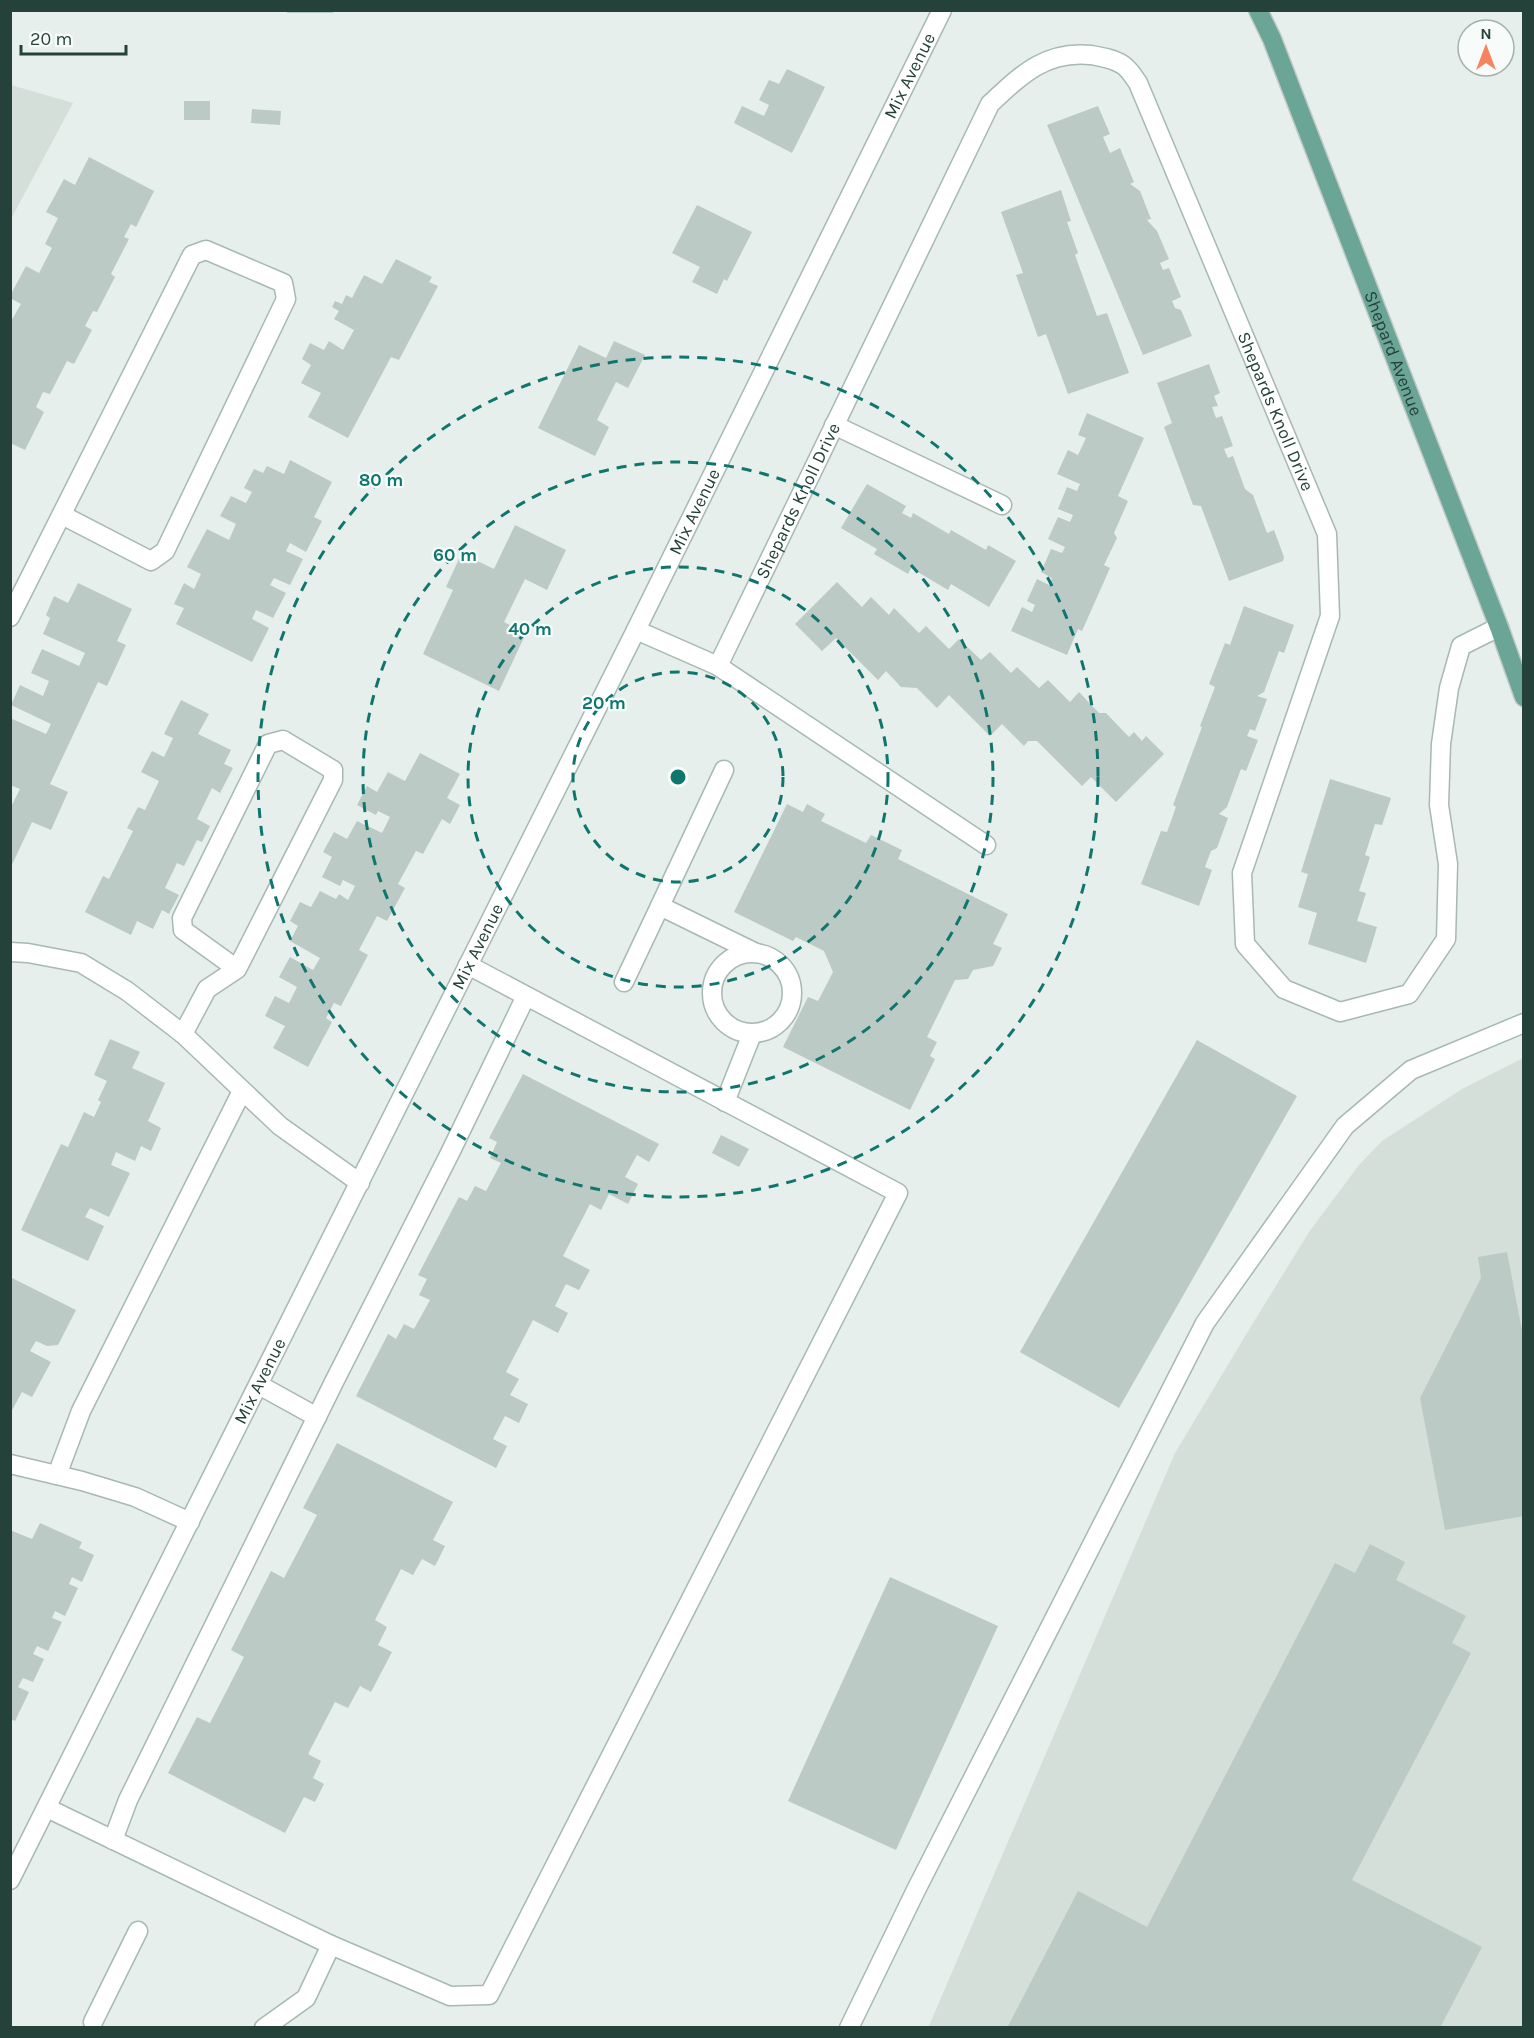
<svg xmlns="http://www.w3.org/2000/svg" width="1534" height="2038" font-family="Karla,sans-serif">
<style>
.built{fill:#d4dfda}
.building{fill:#bbcac4}
.lines{fill:none;stroke-linecap:round;stroke-linejoin:round}
.minor-casing{stroke:#a8b8b2;stroke-width:21}
.major-casing{stroke:#c2cac8;stroke-width:21}
.minor{stroke:#fff;stroke-width:18}
.major{stroke:#6aa596;stroke-width:18}
.ring{fill:none;stroke:#0f766e;stroke-width:3;stroke-dasharray:10 8}
.labels{text-anchor:middle;dominant-baseline:central;stroke-width:4.5;stroke-linejoin:round;paint-order:stroke}
.street-label{font-size:18px;fill:#24423a;stroke:#f7fbf9}
.centre{fill:#0f766e;stroke:#f7fbf9;stroke-width:3}
.ring-label{font-size:18px;text-anchor:middle;font-weight:bold;fill:#0f766e;stroke:#f7fbf9;stroke-width:4.5;stroke-linejoin:round;paint-order:stroke}
</style>
<rect width="100%" height="100%" fill="#e6efeb"/>
<path class="built" d="M 11,85 L 73,103 L 11,219 L 10,85 Z
M 1523,1058 L 1523,2027 L 928,2028 L 1175,1453 L 1247,1333 L 1309,1232 L 1359,1165 L 1382,1141 L 1462,1089 Z"/>
<path class="building" d="M 287,10 L 333,10 L 333,13 L 287,13 Z
M 787,69 L 825,87 L 792,153 L 734,123 L 742,106 L 764,116 L 769,105 L 759,100 L 769,80 L 779,84 Z
M 184,101 L 210,101 L 210,120 L 184,120 Z
M 1098,106 L 1110,134 L 1103,137 L 1110,153 L 1120,148 L 1134,182 L 1130,184 L 1140,191 L 1151,219 L 1147,220 L 1157,231 L 1169,259 L 1160,263 L 1163,270 L 1169,268 L 1181,297 L 1172,301 L 1175,308 L 1181,310 L 1192,336 L 1143,355 L 1047,125 Z
M 252,109 L 281,111 L 280,125 L 251,123 Z
M 89,157 L 154,191 L 136,227 L 131,224 L 124,237 L 129,239 L 111,274 L 115,277 L 97,312 L 93,311 L 85,326 L 92,330 L 74,364 L 67,361 L 50,394 L 43,392 L 36,407 L 44,412 L 25,450 L 10,443 L 10,323 L 21,304 L 10,298 L 10,296 L 26,266 L 39,273 L 52,248 L 45,244 L 58,218 L 46,212 L 64,179 L 75,185 Z
M 1061,190 L 1071,221 L 1067,222 L 1078,253 L 1075,255 L 1097,316 L 1107,313 L 1129,373 L 1068,394 L 1046,334 L 1038,337 L 1016,275 L 1023,273 L 1001,212 Z
M 697,205 L 752,232 L 727,281 L 724,279 L 717,294 L 692,282 L 700,267 L 672,253 Z
M 396,259 L 432,277 L 429,282 L 438,286 L 399,360 L 391,357 L 348,438 L 308,417 L 321,393 L 301,383 L 311,365 L 302,359 L 310,343 L 324,350 L 329,341 L 343,350 L 354,330 L 334,319 L 339,311 L 332,307 L 335,301 L 342,304 L 346,295 L 352,298 L 364,275 L 382,284 Z
M 614,341 L 645,355 L 628,388 L 616,382 L 597,420 L 609,427 L 595,456 L 538,428 L 579,345 L 606,358 Z
M 1209,364 L 1220,393 L 1214,396 L 1218,406 L 1212,407 L 1216,418 L 1222,416 L 1233,446 L 1224,449 L 1228,458 L 1233,456 L 1245,489 L 1253,495 L 1267,533 L 1274,530 L 1284,557 L 1283,561 L 1229,581 L 1201,506 L 1193,505 L 1164,427 L 1172,423 L 1157,383 Z
M 1087,413 L 1144,438 L 1118,496 L 1128,501 L 1114,533 L 1117,538 L 1104,565 L 1110,568 L 1082,631 L 1078,629 L 1067,655 L 1011,631 L 1022,607 L 1032,612 L 1035,605 L 1027,601 L 1037,579 L 1049,585 L 1052,578 L 1041,572 L 1051,549 L 1062,553 L 1065,547 L 1048,539 L 1058,517 L 1070,522 L 1073,515 L 1058,509 L 1067,487 L 1077,491 L 1080,484 L 1057,474 L 1068,450 L 1078,455 L 1086,438 L 1078,435 Z
M 290,460 L 332,482 L 314,517 L 322,521 L 306,552 L 290,543 L 286,551 L 303,559 L 290,585 L 274,578 L 270,585 L 286,593 L 273,618 L 256,610 L 252,619 L 269,628 L 252,662 L 176,624 L 184,608 L 174,604 L 184,583 L 194,589 L 201,574 L 187,567 L 207,529 L 229,540 L 236,524 L 220,516 L 231,496 L 246,503 L 252,492 L 244,488 L 254,469 L 263,473 L 267,466 L 284,474 Z
M 867,484 L 906,506 L 902,513 L 911,518 L 913,513 L 949,534 L 951,530 L 986,550 L 988,545 L 1016,561 L 989,607 L 951,584 L 948,590 L 911,568 L 908,574 L 874,554 L 877,549 L 841,528 Z
M 515,525 L 566,550 L 547,590 L 525,579 L 504,622 L 526,633 L 499,691 L 423,654 L 453,590 L 446,587 L 459,559 L 466,563 L 469,557 L 494,569 Z
M 837,582 L 862,607 L 871,597 L 889,615 L 894,608 L 919,633 L 926,626 L 949,649 L 959,639 L 981,660 L 990,652 L 1011,673 L 1017,667 L 1039,688 L 1048,680 L 1070,702 L 1079,692 L 1099,713 L 1106,713 L 1129,737 L 1134,732 L 1142,741 L 1146,736 L 1164,754 L 1116,802 L 1091,777 L 1082,786 L 1037,741 L 1028,741 L 1024,746 L 1002,724 L 990,736 L 949,695 L 937,708 L 917,688 L 901,687 L 886,671 L 878,680 L 836,638 L 822,651 L 795,624 Z
M 78,583 L 132,609 L 117,641 L 126,645 L 107,686 L 98,682 L 50,784 L 68,792 L 51,830 L 32,822 L 10,869 L 10,804 L 12,805 L 20,789 L 10,785 L 10,718 L 46,734 L 51,724 L 11,705 L 20,685 L 43,696 L 49,681 L 31,673 L 42,649 L 79,666 L 85,653 L 43,634 L 50,618 L 46,615 L 54,596 L 68,603 Z
M 1244,606 L 1294,625 L 1284,653 L 1279,651 L 1264,692 L 1257,696 L 1267,699 L 1255,731 L 1250,729 L 1247,736 L 1258,740 L 1246,771 L 1241,769 L 1227,807 L 1219,814 L 1228,818 L 1217,848 L 1211,851 L 1205,867 L 1212,870 L 1199,906 L 1141,884 L 1161,831 L 1167,832 L 1176,807 L 1173,805 L 1202,727 L 1200,726 L 1215,687 L 1209,684 L 1225,643 L 1230,645 Z
M 181,700 L 209,714 L 198,734 L 231,750 L 224,764 L 233,768 L 220,793 L 212,788 L 197,819 L 210,826 L 202,842 L 197,840 L 184,866 L 177,863 L 165,888 L 179,895 L 169,914 L 162,910 L 153,929 L 137,921 L 131,935 L 85,912 L 103,876 L 109,879 L 133,831 L 127,828 L 138,807 L 145,810 L 159,781 L 141,772 L 152,751 L 164,757 L 173,738 L 164,734 Z
M 420,753 L 460,774 L 447,798 L 460,805 L 450,824 L 442,819 L 423,854 L 416,851 L 398,884 L 405,888 L 387,921 L 377,916 L 359,950 L 368,955 L 341,1006 L 334,1003 L 326,1018 L 332,1022 L 308,1067 L 273,1048 L 285,1026 L 265,1016 L 275,996 L 289,1003 L 297,987 L 279,977 L 290,957 L 313,970 L 320,958 L 290,941 L 298,926 L 290,921 L 300,902 L 311,907 L 320,891 L 336,899 L 339,894 L 348,900 L 355,886 L 343,880 L 340,886 L 322,877 L 332,857 L 323,852 L 334,832 L 347,839 L 357,821 L 382,833 L 390,817 L 378,811 L 376,815 L 357,805 L 367,786 L 377,792 L 388,772 L 405,781 Z
M 1330,779 L 1391,798 L 1382,825 L 1375,824 L 1365,855 L 1370,857 L 1359,891 L 1366,893 L 1357,921 L 1377,927 L 1366,963 L 1308,944 L 1317,913 L 1298,907 L 1308,874 L 1301,872 Z
M 787,804 L 803,812 L 807,804 L 825,814 L 821,821 L 866,843 L 871,835 L 902,850 L 898,859 L 1008,914 L 993,944 L 1002,948 L 993,966 L 973,970 L 968,979 L 955,980 L 927,1037 L 937,1042 L 930,1056 L 935,1059 L 910,1110 L 783,1047 L 808,997 L 818,1001 L 833,972 L 824,951 L 796,937 L 793,941 L 734,912 Z
M 110,1039 L 140,1052 L 132,1068 L 165,1083 L 148,1121 L 161,1128 L 151,1151 L 141,1146 L 135,1161 L 116,1152 L 111,1165 L 130,1173 L 109,1217 L 90,1208 L 85,1217 L 104,1226 L 88,1261 L 21,1230 L 61,1144 L 68,1147 L 84,1112 L 94,1117 L 101,1102 L 98,1100 L 107,1081 L 94,1075 Z
M 1197,1040 L 1297,1096 L 1119,1408 L 1020,1352 Z
M 523,1074 L 659,1144 L 649,1162 L 637,1155 L 625,1177 L 638,1184 L 628,1204 L 609,1194 L 601,1210 L 590,1204 L 563,1256 L 590,1270 L 579,1290 L 566,1284 L 555,1306 L 568,1313 L 558,1333 L 533,1320 L 506,1372 L 519,1379 L 510,1395 L 528,1404 L 519,1423 L 505,1416 L 493,1439 L 507,1446 L 496,1468 L 356,1396 L 388,1334 L 396,1339 L 404,1324 L 414,1329 L 430,1300 L 419,1295 L 427,1279 L 418,1275 L 459,1197 L 467,1201 L 475,1186 L 486,1191 L 501,1163 L 490,1158 L 497,1142 L 489,1138 Z
M 721,1135 L 749,1149 L 739,1167 L 712,1153 Z
M 1507,1252 L 1524,1341 L 1524,1516 L 1445,1530 L 1420,1398 L 1481,1278 L 1478,1257 Z
M 10,1277 L 76,1310 L 58,1345 L 47,1346 L 36,1341 L 30,1351 L 51,1362 L 32,1397 L 22,1392 L 10,1414 Z
M 337,1443 L 453,1502 L 433,1540 L 445,1546 L 435,1566 L 422,1559 L 413,1575 L 401,1569 L 375,1620 L 387,1627 L 378,1645 L 392,1652 L 371,1692 L 360,1686 L 348,1708 L 335,1702 L 308,1754 L 321,1761 L 313,1778 L 324,1784 L 315,1802 L 304,1797 L 285,1833 L 168,1773 L 197,1717 L 210,1723 L 244,1657 L 231,1650 L 271,1571 L 284,1578 L 317,1515 L 303,1508 Z
M 40,1523 L 82,1542 L 79,1548 L 94,1555 L 82,1582 L 72,1577 L 69,1584 L 78,1588 L 65,1616 L 55,1611 L 52,1618 L 62,1622 L 48,1651 L 37,1646 L 33,1654 L 44,1659 L 33,1682 L 23,1678 L 18,1687 L 29,1692 L 15,1721 L 10,1719 L 10,1530 L 32,1539 Z
M 1370,1544 L 1405,1562 L 1396,1580 L 1466,1616 L 1452,1643 L 1471,1653 L 1352,1880 L 1482,1947 L 1440,2028 L 1429,2026 L 1428,2028 L 1007,2028 L 1078,1891 L 1147,1927 L 1335,1563 L 1355,1573 Z
M 890,1577 L 998,1626 L 896,1850 L 788,1801 Z"/>
<g class="lines">
<defs>
<g id="minor">
<path d="M 834,425 L 1002,505"/>
<path d="M 10,617 L 192,255 L 206,250 L 283,283 L 286,299 L 165,551 L 151,561 L 62,515"/>
<path id="s1" d="M 636,630 L 718,666 L 990,104 C 1021,75 1046,50 1091,55 C 1102,57 1114,59 1123,65 C 1129,69 1134,77 1138,83 L 1327,534 L 1330,616 L 1242,873 L 1245,944 L 1284,989 L 1340,1012 L 1409,994 L 1446,939 L 1448,864 L 1439,805 L 1441,744 L 1449,688 L 1461,646 L 1499,627"/>
<path d="M 718,666 L 986,845"/>
<path d="M 660,906 L 724,770"/>
<path d="M 10,952 L 28,953 L 81,963 L 127,991 L 183,1034 L 280,1126 L 360,1183"/>
<circle cx="752" cy="993" r="40"/>
<path d="M 624,982 L 660,906 L 756,953"/>
<path d="M 183,1034 L 207,989 L 237,969 L 333,780 L 333,770 L 283,740 L 268,744 L 182,918 L 183,930 L 237,969"/>
<path d="M 725,1102 L 752,1034"/>
<path d="M 259,1385 L 317,1417"/>
<path d="M 10,1464 L 82,1481 L 135,1497 L 190,1522"/>
<path d="M 57,1475 L 81,1411 L 242,1091"/>
<path d="M 47,1808 L 331,1945 L 306,1998 L 264,2028"/>
<path d="M 113,1840 L 128,1800 L 334,1382 L 450,1153 L 526,996"/>
<path id="s2" d="M 10,1880 L 636,630 L 942,10"/>
<path d="M 331,1945 L 450,1996 L 489,1995 L 898,1193 L 468,965"/>
<path d="M 93,2022 L 138,1931"/>
<path d="M 849,2028 L 916,1890 L 1205,1323 L 1345,1126 L 1411,1070 L 1524,1023"/>
</g>
<g id="major">
<path id="s3" d="M 1258,10 L 1272,39 L 1499,627 L 1524,697"/>
</g>
</defs>
<use href="#minor" class="minor-casing"/>
<use href="#major" class="major-casing"/>
<use href="#minor" class="minor"/>
<use href="#major" class="major"/>
</g>
<g class="ring">
<circle cx="678" cy="777" r="105"/>
<circle cx="678" cy="777" r="210"/>
<circle cx="678" cy="777" r="315"/>
<circle cx="678" cy="777" r="420"/>
</g>
<g class="labels">
<g class="street-label">
<text stroke="none"><textPath href="#s2" startOffset="2016">Mix Avenue</textPath></text>
<text stroke="none"><textPath href="#s3" startOffset="369">Shepard Avenue</textPath></text>
<text stroke="none"><textPath href="#s1" startOffset="1244">Shepards Knoll Drive</textPath></text>
<text stroke="none"><textPath href="#s1" startOffset="273">Shepards Knoll Drive</textPath></text>
<text stroke="none"><textPath href="#s2" startOffset="1530">Mix Avenue</textPath></text>
<text stroke="none"><textPath href="#s2" startOffset="1044">Mix Avenue</textPath></text>
<text stroke="none"><textPath href="#s2" startOffset="558">Mix Avenue</textPath></text>
</g>
</g>
<circle cx="678" cy="777" r="9" class="centre"/>
<g class="ring-label">
<text x="381" y="486">80 m</text>
<text x="455" y="561">60 m</text>
<text x="530" y="635">40 m</text>
<text x="604" y="709">20 m</text>
</g>
<rect width="1534" height="2038" fill="none" stroke="#24423a" stroke-width="24"/>
<g transform="translate(1486 48)"><circle r="28" fill="#f7fbf9" stroke="#a3b1ad" stroke-width="1.5"/>
<path d="M0-4.5L10 22L0 15L-10 22Z" fill="#f4845f"/>
<text y="-9" font-size="16" font-weight="bold" text-anchor="middle" fill="#24423a">N</text>
</g>
<path d="M21 45v9h105v-9" fill="none" stroke="#24423a" stroke-width="3"/>
<text x="30" y="45" font-size="18" fill="#24423a" stroke="#f7fbf9" stroke-width="4.5" paint-order="stroke">20 m</text>
</svg>
